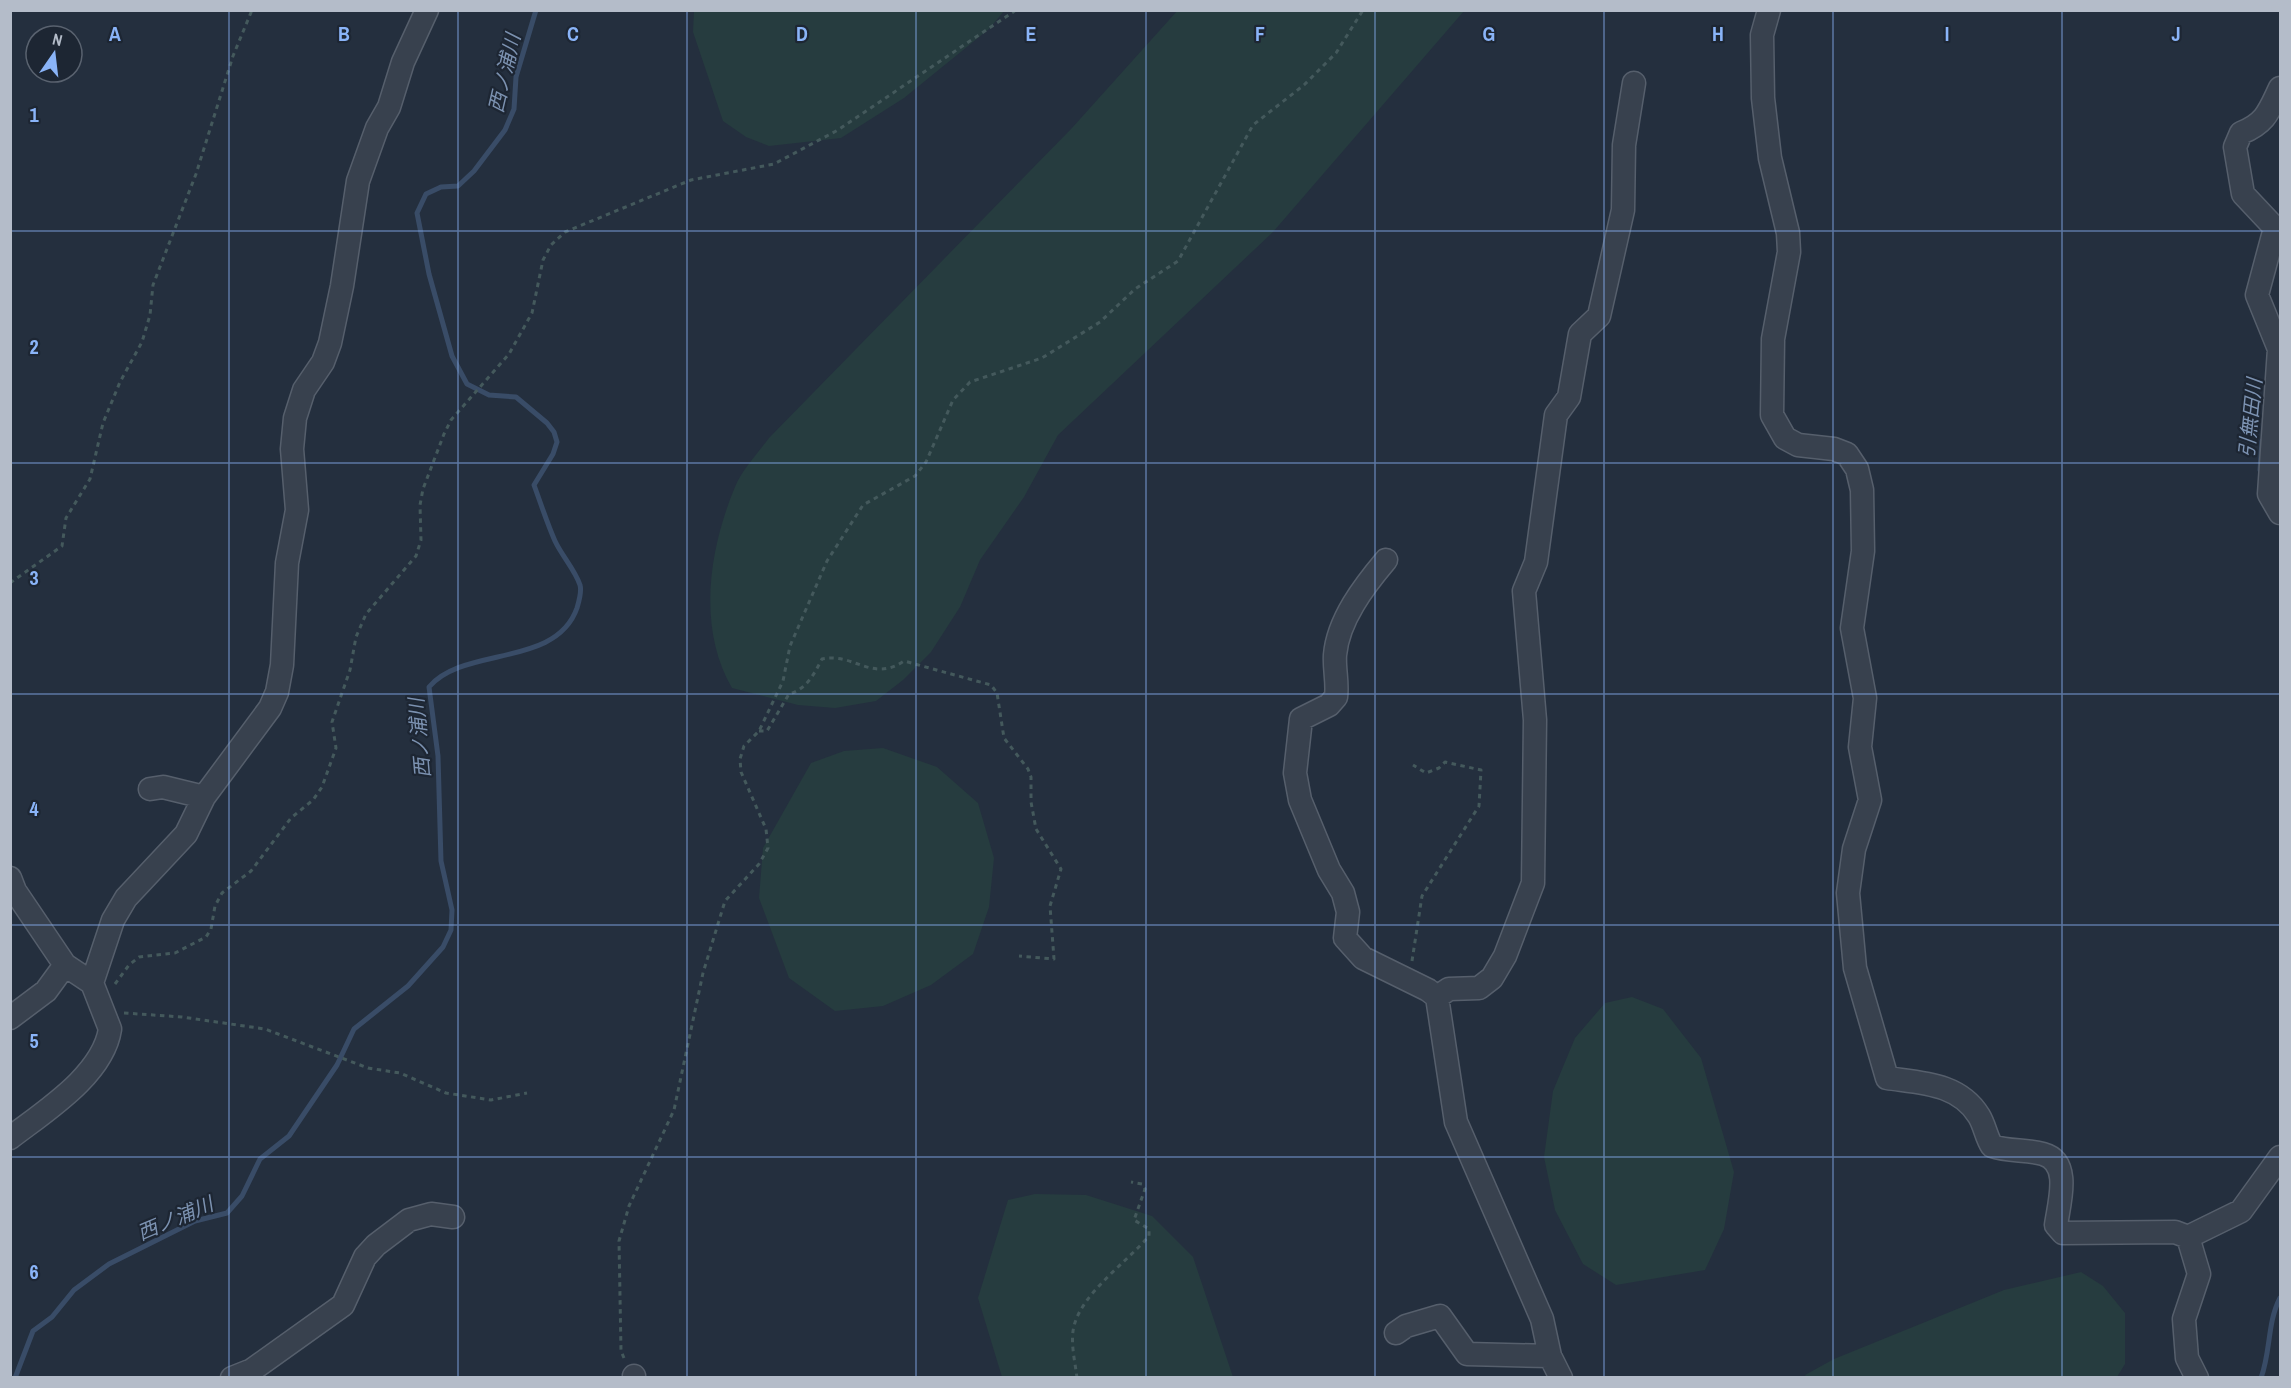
<svg xmlns="http://www.w3.org/2000/svg" width="2291" height="1388" font-family="'Archivo Narrow','Noto Sans JP',sans-serif">
<style>
.green{fill:#263c3f}
.lines{fill:none;stroke-linecap:round;stroke-linejoin:round}
.stream{stroke:#394c67;stroke-width:5}
.minor-casing{stroke:#565f6c;stroke-width:25}
.path{stroke:#44595c;stroke-width:3;stroke-dasharray:4.5 4.5;stroke-linecap:butt}
.minor{stroke:#38414e;stroke-width:22}
.grid{fill:none;stroke:#8ab4f8;stroke-width:1.5;stroke-opacity:0.55}
.labels{text-anchor:middle;dominant-baseline:central;stroke-width:4.5;stroke-linejoin:round;paint-order:stroke}
.water-label{font-size:20px;font-style:italic;fill:#7c92b1;stroke:#1d2633}
.grid-label{font-size:20px;text-anchor:middle;font-weight:bold;fill:#8ab4f8;stroke:#1d2633;stroke-width:4.5;stroke-linejoin:round;paint-order:stroke}
</style>
<rect width="100%" height="100%" fill="#242f3e"/>
<path class="green" d="M 1178,10 L 1464,11 L 1273,232 L 1058,435 L 1024,497 L 980,560 L 960,607 L 931,652 L 903,680 L 876,701 L 835,708 L 798,705 L 732,688 C 697,628 709,549 735,487 C 742,470 758,453 769,438 L 1072,128 Z
M 694,11 L 694,10 L 1004,11 L 989,29 L 904,98 L 841,138 L 769,146 L 746,137 L 723,121 L 693,32 Z
M 883,748 L 937,767 L 978,803 L 994,858 L 989,907 L 973,954 L 931,985 L 883,1006 L 835,1011 L 789,978 L 759,898 L 763,848 L 811,763 L 844,751 Z
M 1632,997 L 1663,1009 L 1701,1058 L 1734,1172 L 1724,1229 L 1705,1270 L 1616,1285 L 1583,1264 L 1555,1210 L 1544,1157 L 1553,1091 L 1575,1038 L 1605,1003 Z
M 1035,1194 L 1086,1195 L 1152,1216 L 1193,1257 L 1233,1377 L 1002,1377 L 978,1298 L 1008,1200 Z
M 2081,1272 L 2103,1286 L 2125,1313 L 2125,1364 L 2117,1377 L 1806,1377 L 1805,1375 L 1834,1359 L 2004,1290 Z"/>
<g class="lines">
<path class="stream" d="M 2260,470 L 2262,441
M 15,1378 L 33,1331 L 52,1317 L 74,1290 L 109,1264 L 195,1221 L 227,1213 L 242,1196 L 260,1159 L 289,1136 L 337,1065 L 354,1029 L 408,986 L 443,947 L 451,930 L 452,910 L 441,861 L 438,756 L 429,687 C 463,646 556,668 577,608 C 579,601 582,592 580,585 C 575,570 562,556 555,541 C 547,523 541,504 534,485 L 553,454 L 557,442 L 554,432 L 547,423 L 516,397 L 489,395 L 467,384 L 452,356 L 429,274 L 417,213 L 426,194 L 441,187 L 458,186 L 474,171 L 505,130 L 514,109 L 516,77 L 536,10
M 2261,1378 C 2271,1351 2267,1323 2280,1298"/>
<defs>
<path id="minor" d="M 1769,10 L 1762,35 L 1763,98 L 1770,158 L 1788,233 L 1789,252 L 1773,339 L 1772,415 L 1785,438 L 1798,445 L 1834,449 L 1847,454 L 1857,469 L 1862,490 L 1863,551 L 1852,628 L 1865,698 L 1860,747 L 1870,800 L 1854,849 L 1848,893 L 1855,968 L 1887,1078 C 1921,1083 1959,1083 1979,1116 C 1985,1126 1986,1137 1992,1146 C 2009,1152 2026,1149 2043,1154 C 2072,1162 2059,1203 2056,1225 L 2063,1233 L 2175,1232 L 2188,1237 L 2241,1211 L 2280,1157
M 2280,88 C 2269,111 2266,123 2241,133 L 2235,147 L 2243,194 L 2275,228 L 2257,295 L 2279,349 L 2269,494 L 2280,513
M 1386,560 C 1364,586 1338,620 1335,655 C 1334,669 1338,683 1336,697 L 1329,705 L 1301,719 L 1295,773 L 1300,800 L 1329,870 L 1343,893 L 1348,912 L 1345,938 L 1363,958 L 1428,990 L 1437,997
M 150,789 L 163,787 L 204,797
M 10,878 L 15,891 L 65,965 L 92,983 L 110,1029 C 103,1075 45,1111 10,1138
M 92,983 L 113,920 L 126,898 L 186,834 L 204,797 L 270,708 L 277,692 L 282,665 L 287,563 L 297,510 L 292,449 L 295,418 L 304,390 L 323,362 L 330,343 L 342,286 L 358,181 L 377,128 L 389,107 L 403,62 L 427,10
M 10,1018 L 46,991 L 65,965
M 2188,1237 L 2199,1274 L 2184,1319 L 2187,1358 L 2197,1378
M 1396,1333 L 1406,1326 L 1440,1316 L 1467,1354 L 1550,1356
M 232,1378 L 252,1370 L 343,1305 L 365,1257 L 376,1245 L 409,1220 L 431,1214 L 453,1217
M 634,1378 L 634,1376
M 1561,1378 L 1550,1356 L 1542,1319 L 1456,1122 L 1437,997 L 1449,989 L 1479,988 L 1492,978 L 1505,956 L 1533,883 L 1535,720 L 1524,591 L 1536,562 L 1556,415 L 1569,397 L 1580,334 L 1599,316 L 1623,210 L 1624,145 L 1634,83"/>
</defs>
<use href="#minor" class="minor-casing"/>
<path class="path" d="M 10,583 L 62,546 L 66,518 L 90,479 L 103,423 L 120,382 L 142,342 L 150,315 L 153,285 L 196,174 L 233,56 L 252,10
M 759,731 L 767,731 L 789,694 C 807,689 814,674 822,659 C 853,652 872,683 904,661 L 991,685 L 997,693 L 1004,738 L 1028,769 L 1031,777 L 1031,802 L 1036,829 L 1061,869 L 1050,906 L 1054,959 L 1019,956
M 1412,961 L 1422,896 L 1479,806 L 1481,770 L 1445,762 L 1439,768 L 1426,773 L 1413,765
M 115,984 L 129,965 L 139,957 L 175,953 L 206,937 L 211,929 L 215,906 L 222,893 L 251,871 L 291,818 L 313,800 L 322,787 L 336,748 L 332,722 L 350,670 L 356,637 L 366,614 L 416,556 L 421,540 L 420,505 L 423,489 L 444,434 L 451,420 L 509,354 L 532,313 L 543,260 L 551,245 L 565,232 L 691,180 L 774,164 L 838,130 L 1016,10
M 124,1013 L 182,1017 L 265,1029 L 368,1068 L 400,1073 L 446,1093 L 491,1100 L 527,1093
M 624,1358 L 621,1351 L 619,1241 L 629,1206 L 674,1110 L 703,973 L 725,901 L 759,864 L 768,848 L 766,829 L 741,772 L 740,759 L 744,746 L 759,731 L 783,681 L 790,646 L 827,561 L 863,505 L 915,476 L 926,462 L 953,400 L 970,382 L 1042,358 L 1100,322 L 1135,289 L 1178,261 L 1253,125 L 1304,85 L 1336,53 L 1363,10
M 1077,1378 C 1075,1361 1070,1342 1074,1326 C 1082,1293 1127,1262 1149,1236 L 1149,1229 L 1134,1220 L 1145,1189 L 1142,1184 L 1131,1182"/>
<use href="#minor" class="minor"/>
</g>
<path class="grid" d="M 229,10 L 229,1378M 458,10 L 458,1378M 687,10 L 687,1378M 916,10 L 916,1378M 1146,10 L 1146,1378M 1375,10 L 1375,1378M 1604,10 L 1604,1378M 1833,10 L 1833,1378M 2062,10 L 2062,1378M 10,231 L 2280,231M 10,463 L 2280,463M 10,694 L 2280,694M 10,925 L 2280,925M 10,1157 L 2280,1157"/>
<g class="labels">
<g class="water-label">
<text transform="translate(504 73) rotate(-77)">西ノ浦川</text>
<text transform="translate(2250 418) rotate(-84)">引無田川</text>
<text transform="translate(419 738) rotate(-95)">西ノ浦川</text>
<text transform="translate(175 1218) rotate(-23)">西ノ浦川</text>
</g>
</g>
<g class="grid-label">
<text x="115" y="41">A</text>
<text x="344" y="41">B</text>
<text x="573" y="41">C</text>
<text x="802" y="41">D</text>
<text x="1031" y="41">E</text>
<text x="1260" y="41">F</text>
<text x="1489" y="41">G</text>
<text x="1718" y="41">H</text>
<text x="1947" y="41">I</text>
<text x="2176" y="41">J</text>
<text x="34" y="122">1</text>
<text x="34" y="354">2</text>
<text x="34" y="585">3</text>
<text x="34" y="816">4</text>
<text x="34" y="1048">5</text>
<text x="34" y="1279">6</text>
</g>
<rect width="2291" height="1388" fill="none" stroke="#b4bcc9" stroke-width="24"/>
<g transform="translate(54 54) rotate(14)"><circle r="28" fill="#1d2633" stroke="#59626f" stroke-width="1.5"/>
<path d="M0-4.5L10 22L0 15L-10 22Z" fill="#8ab4f8"/>
<text y="-9" font-size="16" font-weight="bold" text-anchor="middle" fill="#b4bcc9">N</text>
</g>
</svg>
